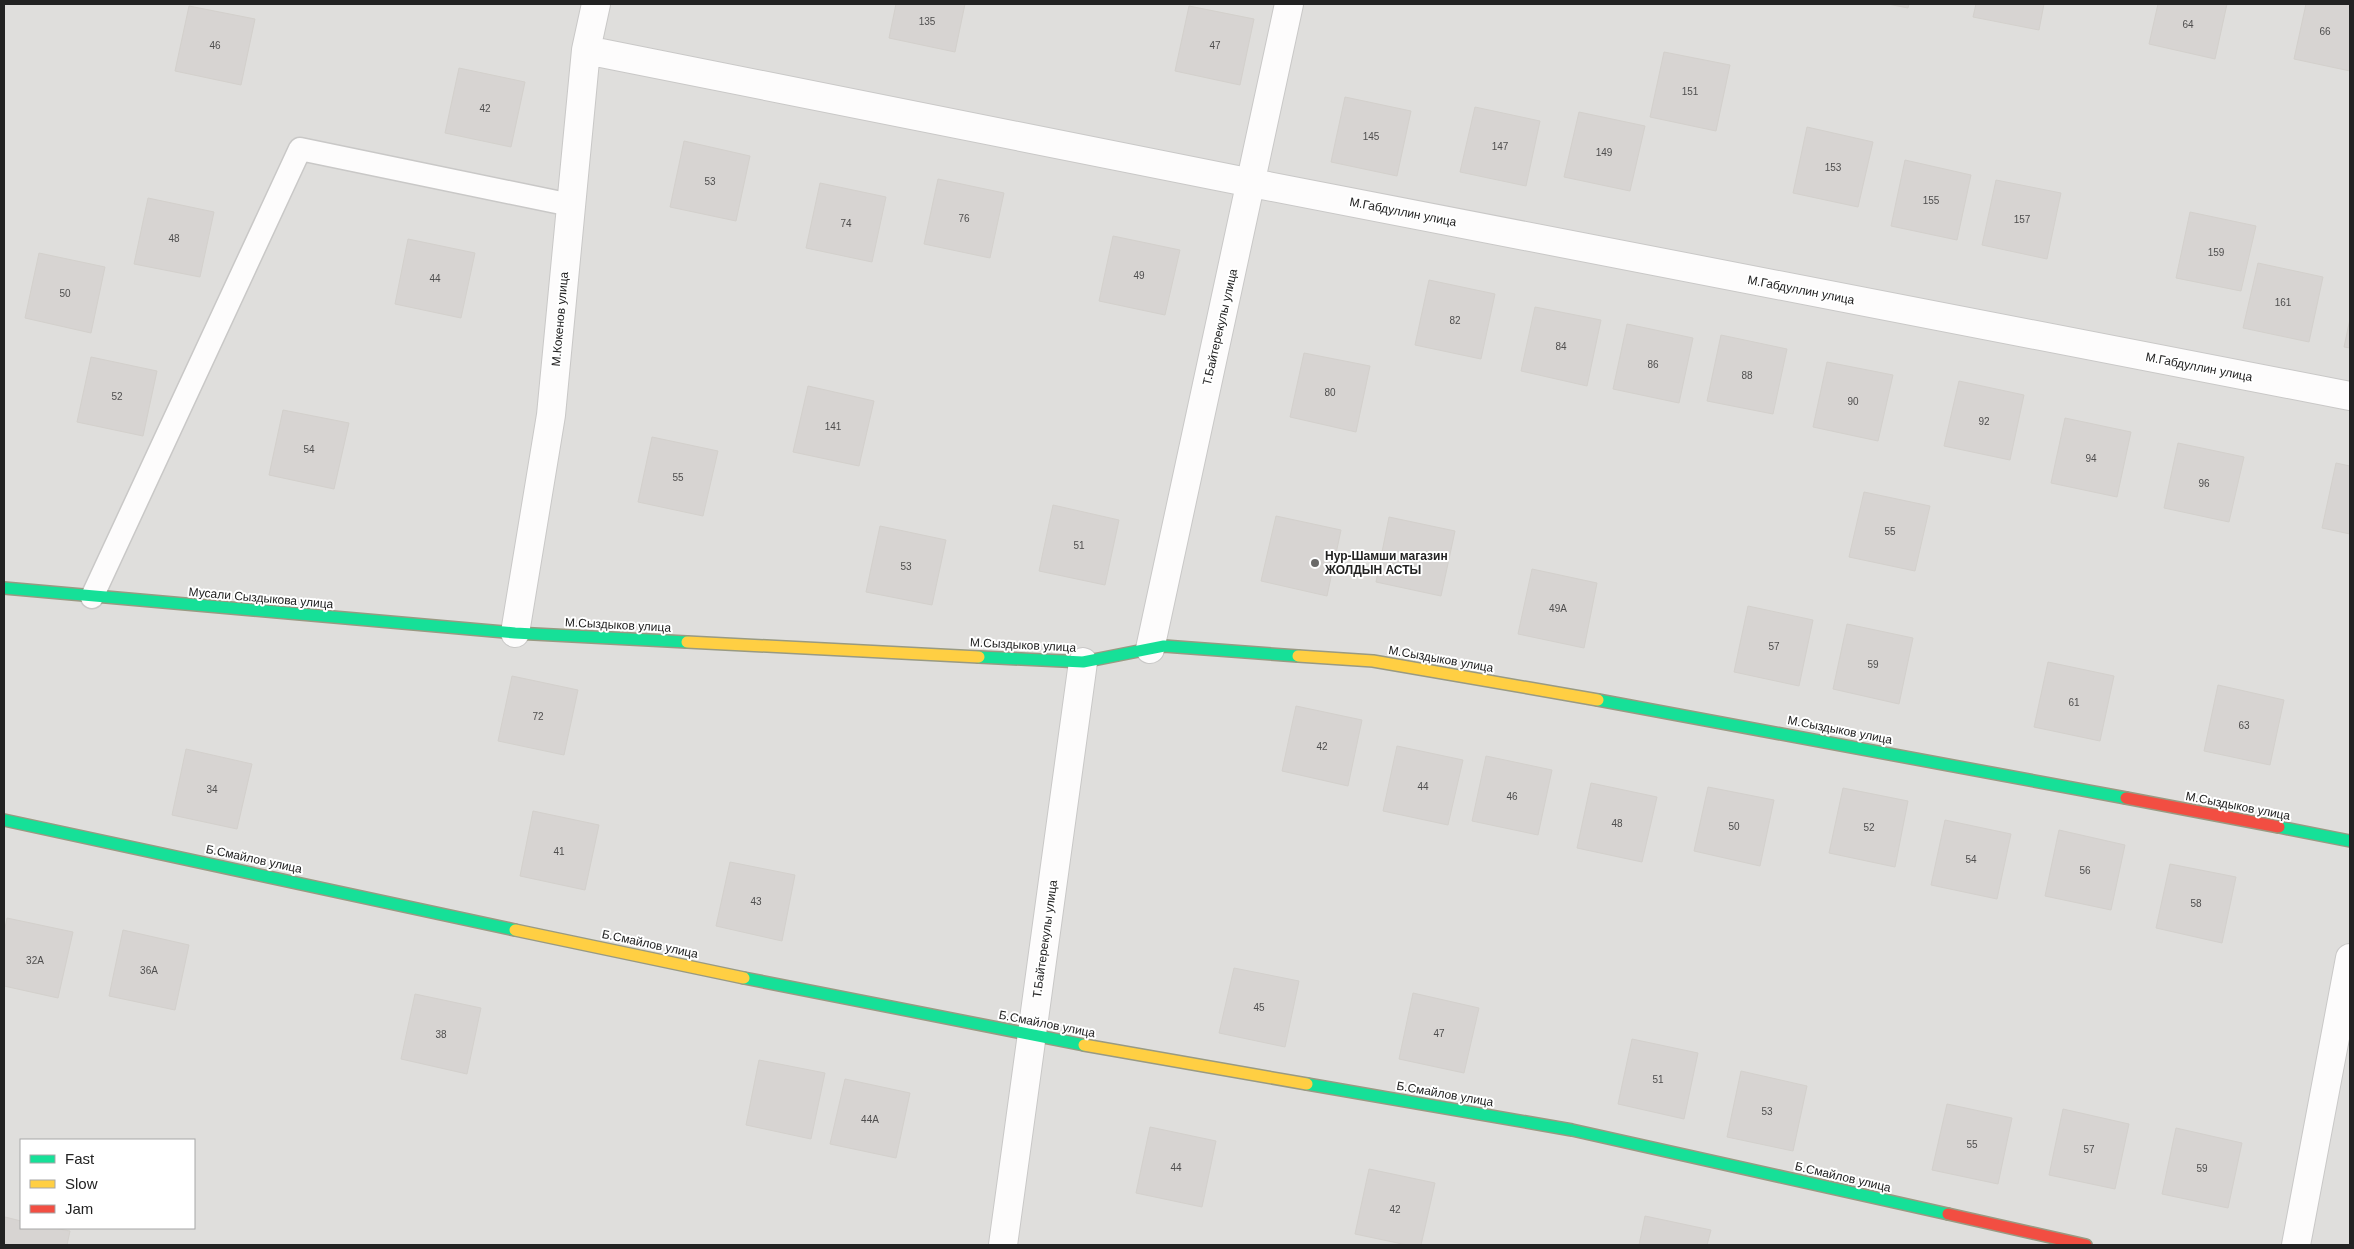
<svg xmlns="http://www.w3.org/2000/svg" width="2354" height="1249" font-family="Arial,sans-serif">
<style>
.residential{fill:#dfdedc;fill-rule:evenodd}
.building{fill:#d7d4d2;stroke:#d3d0cc}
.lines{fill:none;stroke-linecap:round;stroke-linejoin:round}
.lane-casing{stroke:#c9c8c7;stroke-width:25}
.street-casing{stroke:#c9c8c7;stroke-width:30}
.fast-casing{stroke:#999a82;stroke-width:14}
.slow-casing{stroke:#999a82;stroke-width:14}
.jam-casing{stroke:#999a82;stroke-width:14}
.lane{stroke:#fdfcfc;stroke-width:22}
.street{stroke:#fdfcfc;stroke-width:28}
.fast{stroke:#16e098;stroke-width:11}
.slow{stroke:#ffcf43;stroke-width:11}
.jam{stroke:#f24e42;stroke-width:11}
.poi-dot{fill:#6a6968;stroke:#fff;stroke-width:2}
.labels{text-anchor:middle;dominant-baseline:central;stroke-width:4;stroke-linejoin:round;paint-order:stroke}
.number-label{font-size:10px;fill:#4f4e4e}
.street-label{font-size:12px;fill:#222;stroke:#fff}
.poi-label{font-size:12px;font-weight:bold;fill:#222;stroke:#fff;text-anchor:start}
</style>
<rect width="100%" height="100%" fill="#f0eeeb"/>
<path class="residential" d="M 4,4 L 2350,4 L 2350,1245 L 4,1245 ZM 21,1140 L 194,1140 L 194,1228 L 21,1228 Z"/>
<path class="building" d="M 896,4 L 965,4 L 955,52 L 889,38 Z
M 1888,4 L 1909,4 L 1908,8 Z
M 1976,4 L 2044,4 L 2039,30 L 1973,17 Z
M 2158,4 L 2227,4 L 2215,59 L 2149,44 Z
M 2306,4 L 2350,4 L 2350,71 L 2294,59 Z
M 189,6 L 255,19 L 241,85 L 175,71 Z
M 1189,6 L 1254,19 L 1240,85 L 1175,71 Z
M 1664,52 L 1730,65 L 1716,131 L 1650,117 Z
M 459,68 L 525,82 L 511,147 L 445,133 Z
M 1345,97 L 1411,111 L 1397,176 L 1331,162 Z
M 1475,107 L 1540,121 L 1526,186 L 1460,172 Z
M 1579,112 L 1645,126 L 1630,191 L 1564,177 Z
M 1807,127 L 1873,142 L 1858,207 L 1793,193 Z
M 684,141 L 750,156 L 736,221 L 670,207 Z
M 1905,160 L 1971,175 L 1957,240 L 1891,226 Z
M 938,179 L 1004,193 L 990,258 L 924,244 Z
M 1996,180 L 2061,193 L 2047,259 L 1982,245 Z
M 820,183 L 886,197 L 872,262 L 806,248 Z
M 148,198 L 214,212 L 200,277 L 134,264 Z
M 2190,212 L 2256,226 L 2241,291 L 2176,278 Z
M 1113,236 L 1180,250 L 1165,315 L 1099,301 Z
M 408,239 L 475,253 L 461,318 L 395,304 Z
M 39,253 L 105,267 L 91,333 L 25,318 Z
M 2258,263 L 2323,277 L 2309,342 L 2243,328 Z
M 1429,280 L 1495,294 L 1481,359 L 1415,345 Z
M 1535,307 L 1601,320 L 1587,386 L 1521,371 Z
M 2350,319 L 2350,348 L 2344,347 Z
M 1627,324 L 1693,338 L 1679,403 L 1613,389 Z
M 1721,335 L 1787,349 L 1773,414 L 1707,401 Z
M 1304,353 L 1370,366 L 1356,432 L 1290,417 Z
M 91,357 L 157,371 L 143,436 L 77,422 Z
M 1827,362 L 1893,375 L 1878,441 L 1813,427 Z
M 1959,381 L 2024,395 L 2010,460 L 1944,446 Z
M 808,386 L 874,401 L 859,466 L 793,452 Z
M 283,410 L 349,423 L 334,489 L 269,475 Z
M 2065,418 L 2131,432 L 2117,497 L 2051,483 Z
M 652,437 L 718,451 L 703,516 L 638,502 Z
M 2178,443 L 2244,457 L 2229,522 L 2164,508 Z
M 2336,463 L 2350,466 L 2350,534 L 2322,528 Z
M 1864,492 L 1930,506 L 1915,571 L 1849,557 Z
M 1053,505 L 1119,520 L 1105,585 L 1039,571 Z
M 1276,516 L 1341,530 L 1327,596 L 1261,581 Z
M 1389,517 L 1455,531 L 1441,596 L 1376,582 Z
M 880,526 L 946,540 L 932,605 L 866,592 Z
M 1532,569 L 1597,583 L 1584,648 L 1518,634 Z
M 1748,606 L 1813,620 L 1799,686 L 1734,672 Z
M 1847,624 L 1913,638 L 1899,704 L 1833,689 Z
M 2048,662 L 2114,676 L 2100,741 L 2034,727 Z
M 512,676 L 578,690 L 564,755 L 498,741 Z
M 2218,685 L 2284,700 L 2270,765 L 2204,751 Z
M 1296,706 L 1362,720 L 1348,786 L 1282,771 Z
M 1397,746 L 1463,760 L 1448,825 L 1383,811 Z
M 186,749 L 252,764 L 237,829 L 172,815 Z
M 1486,756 L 1552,770 L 1538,835 L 1472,821 Z
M 1591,783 L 1657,797 L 1642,862 L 1577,848 Z
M 1708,787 L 1774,800 L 1760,866 L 1694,851 Z
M 1843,788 L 1908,801 L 1895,867 L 1829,853 Z
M 533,811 L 599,825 L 585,890 L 520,876 Z
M 1945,820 L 2011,834 L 1997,899 L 1931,885 Z
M 2059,830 L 2125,845 L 2111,910 L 2045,896 Z
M 730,862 L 795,875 L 782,941 L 716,926 Z
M 2170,864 L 2236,877 L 2222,943 L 2156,928 Z
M 7,918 L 73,932 L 58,998 L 4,986 L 4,933 Z
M 123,930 L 189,945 L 175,1010 L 109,996 Z
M 1234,968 L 1299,981 L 1285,1047 L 1219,1033 Z
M 1413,993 L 1479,1008 L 1464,1073 L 1399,1059 Z
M 415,994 L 481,1008 L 467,1074 L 401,1059 Z
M 1632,1039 L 1698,1053 L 1684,1119 L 1618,1104 Z
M 759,1060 L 825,1073 L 811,1139 L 746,1125 Z
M 1741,1071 L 1807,1086 L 1793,1151 L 1727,1137 Z
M 845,1079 L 910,1093 L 896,1158 L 830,1144 Z
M 1947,1104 L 2012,1118 L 1998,1184 L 1932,1170 Z
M 2063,1109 L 2129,1124 L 2115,1189 L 2049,1175 Z
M 1150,1127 L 1216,1141 L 1202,1207 L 1136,1193 Z
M 2176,1128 L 2242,1143 L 2228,1208 L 2162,1194 Z
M 1369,1169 L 1435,1183 L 1421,1245 L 1407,1245 L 1355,1234 Z
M 1645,1216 L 1711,1230 L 1707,1245 L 1639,1245 Z
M 5,1217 L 21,1221 L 21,1228 L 54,1228 L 70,1231 L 67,1245 L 4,1245 Z"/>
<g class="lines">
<defs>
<path id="lane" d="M 92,597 L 300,149 L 571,205"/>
<path id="street" d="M 586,50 L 1252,183 L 2350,396
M 515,633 L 551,415 L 586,50 L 596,4
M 1150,649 L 1289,4
M 1003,1245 L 1083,662
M 2296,1245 L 2350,958"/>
<path id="fast" d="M 4,588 L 515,633 L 687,642
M 979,657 L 1083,662 L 1164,646 L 1298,656
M 1598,700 L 2126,798
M 4,820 L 515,930
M 2279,827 L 2350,841
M 744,978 L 1084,1045
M 1307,1084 L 1572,1130 L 1948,1214"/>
<path id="slow" d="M 687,642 L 979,657
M 1298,656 L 1373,661 L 1598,700
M 515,930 L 744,978
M 1084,1045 L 1307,1084"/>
<path id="jam" d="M 2126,798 L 2279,827
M 1948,1214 L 2086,1245"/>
</defs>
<use href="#lane" class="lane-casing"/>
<use href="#street" class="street-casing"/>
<use href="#fast" class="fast-casing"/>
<use href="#slow" class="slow-casing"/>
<use href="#jam" class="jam-casing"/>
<use href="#lane" class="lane"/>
<use href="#street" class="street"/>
<use href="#fast" class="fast"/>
<use href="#slow" class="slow"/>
<use href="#jam" class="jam"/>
</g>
<circle class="poi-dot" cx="1315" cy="563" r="5"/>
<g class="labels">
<g class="number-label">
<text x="927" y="21">135</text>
<text x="2188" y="24">64</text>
<text x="2325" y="31">66</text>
<text x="215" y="45">46</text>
<text x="1215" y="45">47</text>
<text x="1690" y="91">151</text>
<text x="485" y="108">42</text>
<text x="1371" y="136">145</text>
<text x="1500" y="146">147</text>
<text x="1604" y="152">149</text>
<text x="1833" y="167">153</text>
<text x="710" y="181">53</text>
<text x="1931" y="200">155</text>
<text x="964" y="218">76</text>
<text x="2022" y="219">157</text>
<text x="846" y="223">74</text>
<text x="174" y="238">48</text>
<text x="2216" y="252">159</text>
<text x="1139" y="275">49</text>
<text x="435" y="278">44</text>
<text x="65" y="293">50</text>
<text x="2283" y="302">161</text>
<text x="1455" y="320">82</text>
<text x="1561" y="346">84</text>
<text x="1653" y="364">86</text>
<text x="1747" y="375">88</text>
<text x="1330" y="392">80</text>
<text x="117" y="396">52</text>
<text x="1853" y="401">90</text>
<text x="1984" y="421">92</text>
<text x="833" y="426">141</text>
<text x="309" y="449">54</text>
<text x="2091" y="458">94</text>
<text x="678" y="477">55</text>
<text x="2204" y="483">96</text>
<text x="1890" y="531">55</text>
<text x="1079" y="545">51</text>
<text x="906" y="566">53</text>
<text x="1558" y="608">49А</text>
<text x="1774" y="646">57</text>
<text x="1873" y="664">59</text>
<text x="2074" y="702">61</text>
<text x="538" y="716">72</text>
<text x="2244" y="725">63</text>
<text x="1322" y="746">42</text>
<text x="1423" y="786">44</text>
<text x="212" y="789">34</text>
<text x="1512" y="796">46</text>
<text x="1617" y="823">48</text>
<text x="1734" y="826">50</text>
<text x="1869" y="827">52</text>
<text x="559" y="851">41</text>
<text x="1971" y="859">54</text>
<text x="2085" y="870">56</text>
<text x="756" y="901">43</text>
<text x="2196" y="903">58</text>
<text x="35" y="960">32А</text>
<text x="149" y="970">36А</text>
<text x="1259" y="1007">45</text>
<text x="1439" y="1033">47</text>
<text x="441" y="1034">38</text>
<text x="1658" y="1079">51</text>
<text x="1767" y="1111">53</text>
<text x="870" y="1119">44А</text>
<text x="1972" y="1144">55</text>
<text x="2089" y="1149">57</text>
<text x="1176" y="1167">44</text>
<text x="2202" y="1168">59</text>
<text x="1395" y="1209">42</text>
</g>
<g class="street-label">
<text transform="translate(1403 212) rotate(11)">М.Габдуллин улица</text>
<text transform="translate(1801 290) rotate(11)">М.Габдуллин улица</text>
<text transform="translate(560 319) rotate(-85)">М.Кокенов улица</text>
<text transform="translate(1220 327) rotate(-77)">Т.Байтерекулы улица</text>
<text transform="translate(2199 367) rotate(11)">М.Габдуллин улица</text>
<text transform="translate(261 598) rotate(5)">Мусали Сыздыкова улица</text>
<text transform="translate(618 625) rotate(3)">М.Сыздыков улица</text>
<text transform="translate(1023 645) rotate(3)">М.Сыздыков улица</text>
<text transform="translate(1441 659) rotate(10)">М.Сыздыков улица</text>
<text transform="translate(1840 730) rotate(11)">М.Сыздыков улица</text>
<text transform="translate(2238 806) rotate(11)">М.Сыздыков улица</text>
<text transform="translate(254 859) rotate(12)">Б.Смайлов улица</text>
<text transform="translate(1045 939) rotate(-82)">Т.Байтерекулы улица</text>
<text transform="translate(650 944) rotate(12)">Б.Смайлов улица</text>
<text transform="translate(1047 1024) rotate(11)">Б.Смайлов улица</text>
<text transform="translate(1445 1094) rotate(10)">Б.Смайлов улица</text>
<text transform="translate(1843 1177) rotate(13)">Б.Смайлов улица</text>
</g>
<g class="poi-label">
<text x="1325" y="556">Нур-Шамши магазин<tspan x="1325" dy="14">ЖОЛДЫН АСТЫ</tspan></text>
</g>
</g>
<rect width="2354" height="1249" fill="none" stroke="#222222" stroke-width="10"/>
<rect x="20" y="1139" width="175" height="90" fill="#ffffff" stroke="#a7a7a7"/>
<rect x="30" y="1155" width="25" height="8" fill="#16e098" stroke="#a7a7a7"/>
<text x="65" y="1164" font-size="15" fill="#222222">Fast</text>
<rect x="30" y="1180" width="25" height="8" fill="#ffcf43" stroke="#a7a7a7"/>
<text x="65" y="1189" font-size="15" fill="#222222">Slow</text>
<rect x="30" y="1205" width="25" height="8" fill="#f24e42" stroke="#a7a7a7"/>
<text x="65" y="1214" font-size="15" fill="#222222">Jam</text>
</svg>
